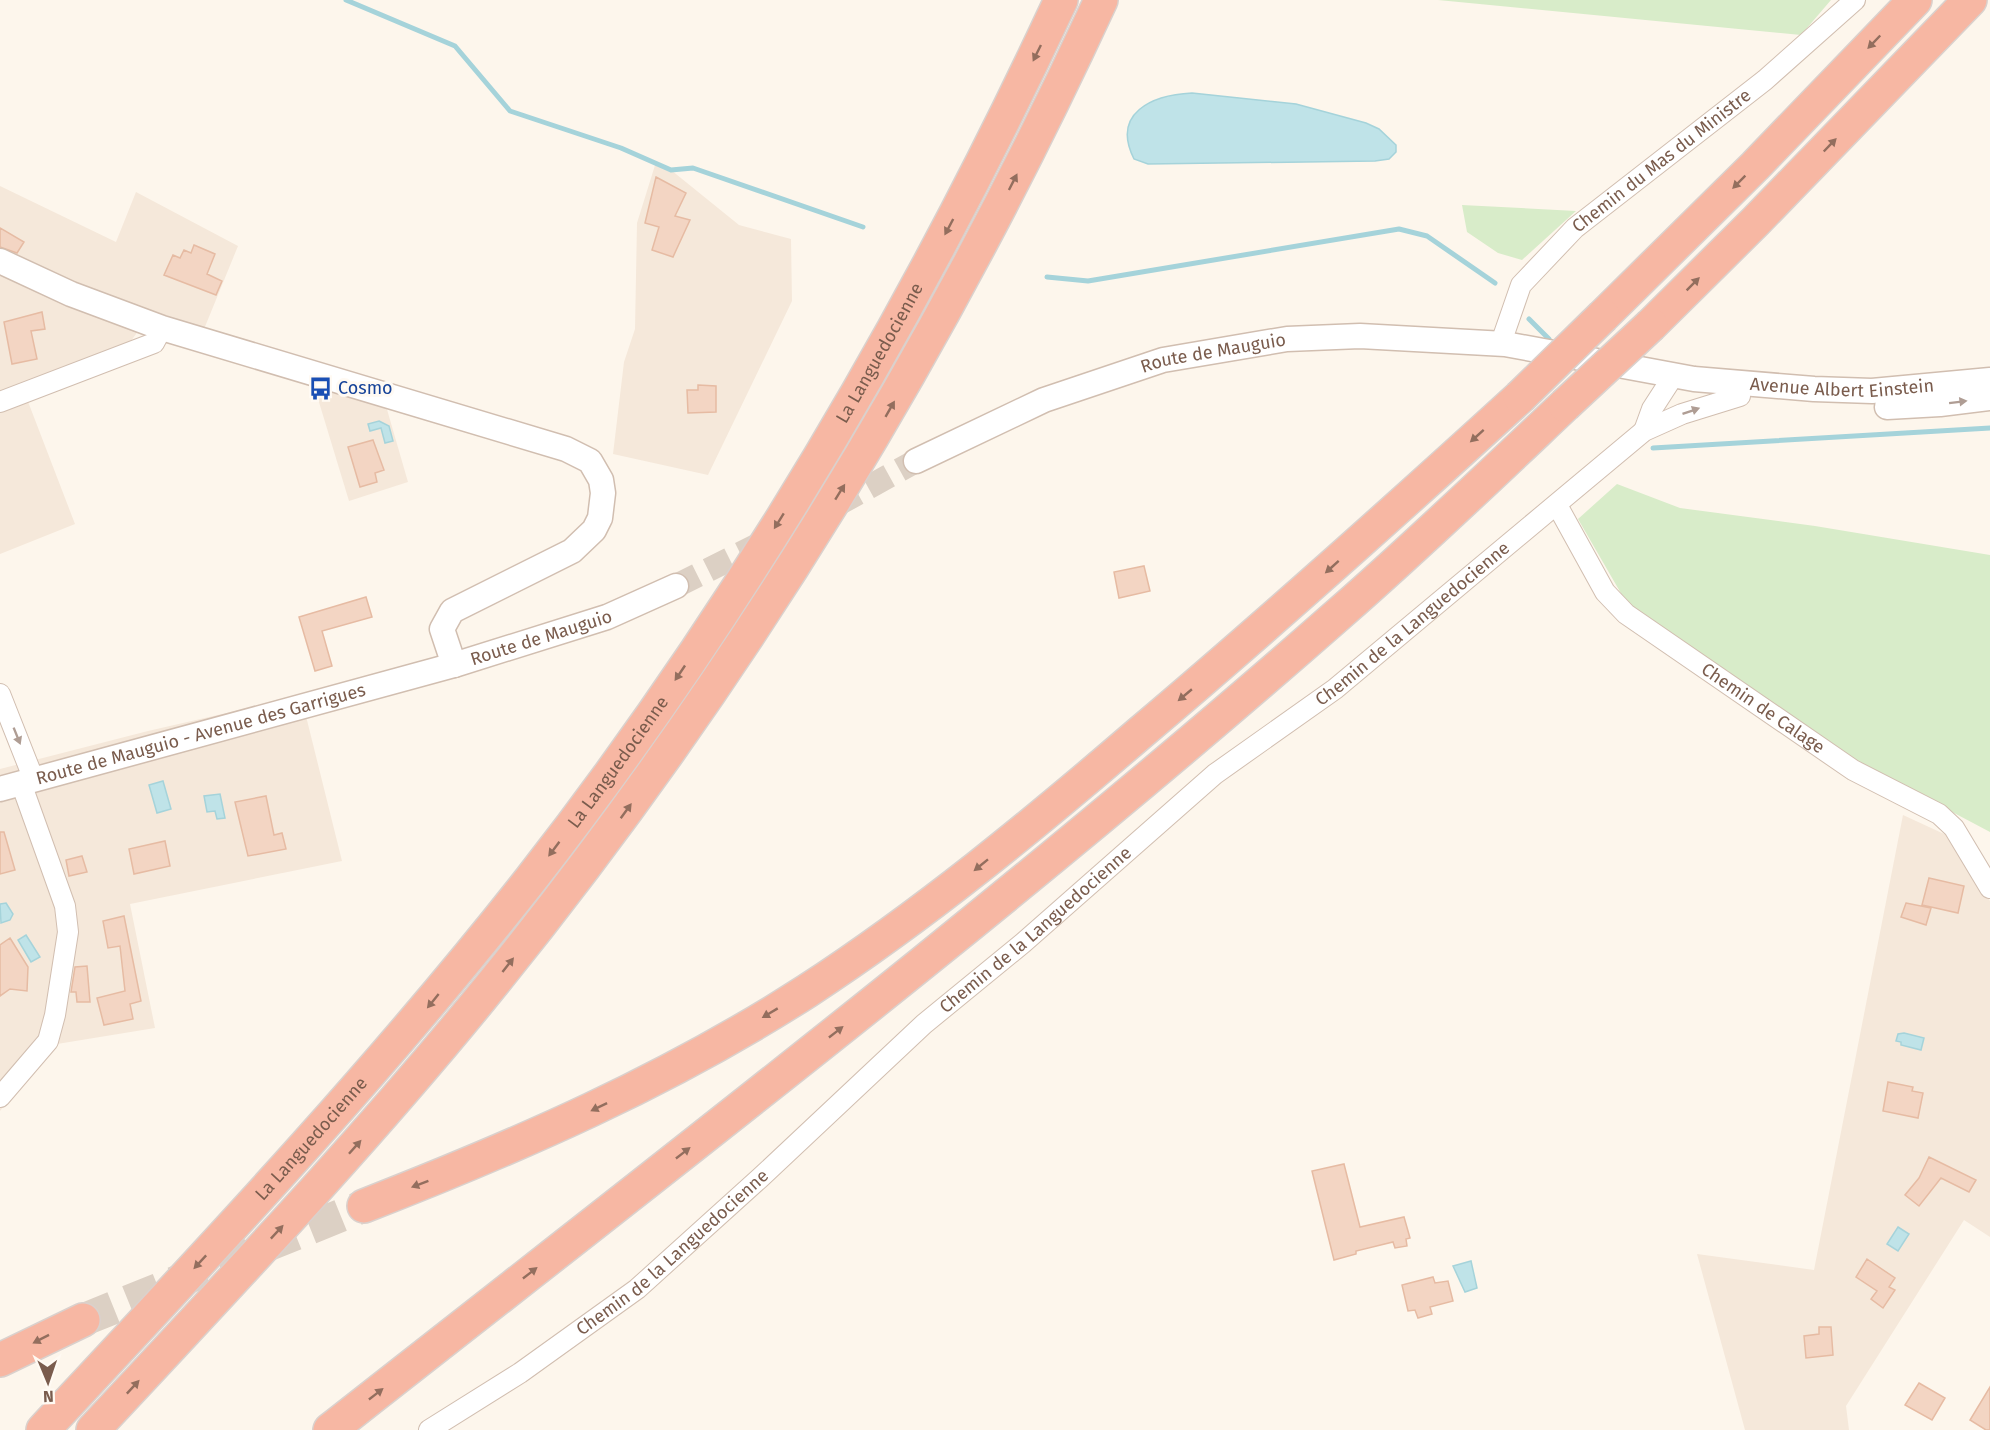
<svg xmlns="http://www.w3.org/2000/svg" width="1990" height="1430" font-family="'Fira Sans',sans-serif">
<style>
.residential{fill:#f5e8da}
.green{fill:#d8ecc9}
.water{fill:#bfe3e8;stroke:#a5d3da;stroke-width:1.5}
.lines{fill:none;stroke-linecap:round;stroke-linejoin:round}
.stream{stroke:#a5d3da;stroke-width:5}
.building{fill:#f3d5c3;stroke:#e6bba3;stroke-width:1.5}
.tertiary-tunnel{stroke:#dcd0c4;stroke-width:24;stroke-dasharray:24 12;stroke-linecap:butt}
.motorway-tunnel{stroke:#dcd0c4;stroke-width:33;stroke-dasharray:33 16;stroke-linecap:butt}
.minor-casing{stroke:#d1beb0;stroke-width:22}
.tertiary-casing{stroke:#d1beb0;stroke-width:27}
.motorway-casing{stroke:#dad1cd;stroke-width:36}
.minor{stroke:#fff;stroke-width:20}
.tertiary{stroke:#fff;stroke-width:24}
.motorway{stroke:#f7b7a3;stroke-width:33}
.motorway-bridge-casing{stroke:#dad1cd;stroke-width:36;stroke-linecap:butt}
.motorway-bridge{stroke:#f7b7a3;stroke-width:33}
.oneway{fill:#936e5e}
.oneway2{fill:#af9d94}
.labels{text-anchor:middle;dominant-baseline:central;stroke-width:6;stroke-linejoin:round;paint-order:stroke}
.street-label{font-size:18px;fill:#7a5c4d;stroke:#fffaf3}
.transit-label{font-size:18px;fill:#164399;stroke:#fffaf3;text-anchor:start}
</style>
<rect width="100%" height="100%" fill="#fdf6ec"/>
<path class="residential" d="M 656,162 L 671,170 L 739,225 L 791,239 L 792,301 L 708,475 L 613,454 L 624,362 L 635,329 L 637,223 Z
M 0,186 L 116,242 L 136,192 L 238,246 L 202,334 L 151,313 L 126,348 L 22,386 L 75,524 L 0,554 Z
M 315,389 L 386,406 L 408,482 L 349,501 Z
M 301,696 L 342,861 L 130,904 L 155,1028 L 51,1045 L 0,1111 L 0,769 L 148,731 Z
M 1903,815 L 1955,839 L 1990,901 L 1990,1237 L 1964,1220 L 1846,1406 L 1849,1430 L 1745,1430 L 1697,1254 L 1814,1270 Z"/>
<path class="green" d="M 1438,0 L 1831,0 L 1801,35 Z
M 1462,205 L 1576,211 L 1522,260 L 1498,253 L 1467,232 Z
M 1617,484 L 1680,508 L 1815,526 L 1990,555 L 1990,832 L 1822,743 L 1626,602 L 1578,519 Z"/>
<path class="water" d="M 1192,93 L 1296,104 L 1366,123 L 1379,129 L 1396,145 L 1396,152 L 1389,159 L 1375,161 L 1148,164 L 1134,159 C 1111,113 1152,95 1192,93 Z
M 379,421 L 389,426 L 393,441 L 385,443 L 381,428 L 370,431 L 368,424 Z
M 163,781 L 171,809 L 157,813 L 149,785 Z
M 220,794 L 225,818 L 217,819 L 215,811 L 207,812 L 204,796 Z
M 6,903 L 13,914 L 10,920 L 1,923 L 0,904 Z
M 26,935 L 40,957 L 31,962 L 18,940 Z
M 1904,1033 L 1924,1038 L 1921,1050 L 1901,1045 L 1901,1042 L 1896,1041 L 1898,1034 Z
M 1898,1227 L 1909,1234 L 1898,1251 L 1887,1244 Z
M 1471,1261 L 1477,1288 L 1465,1292 L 1453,1266 Z"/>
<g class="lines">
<path class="stream" d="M 346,0 L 455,46 L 510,111 L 621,148 L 671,170 L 693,168 L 863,227
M 1047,277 L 1088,281 L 1399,229 L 1427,236 L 1495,283
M 1529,319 L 1549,339
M 1653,448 L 1990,428"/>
</g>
<path class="building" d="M 656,177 L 686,193 L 675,216 L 690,220 L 673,257 L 652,250 L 659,227 L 645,223 Z
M 0,228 L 24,242 L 17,253 L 0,247 Z
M 194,245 L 215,254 L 207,274 L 222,281 L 216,295 L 164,275 L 173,255 L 180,258 L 184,250 L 191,253 Z
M 42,312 L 45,329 L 31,331 L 37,359 L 12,364 L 4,322 Z
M 698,385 L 716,386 L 716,412 L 688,413 L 687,390 L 698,390 Z
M 373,440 L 384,470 L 375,473 L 377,482 L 360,487 L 348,447 Z
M 1144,566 L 1150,591 L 1119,598 L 1114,572 Z
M 366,597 L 372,617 L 322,631 L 332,666 L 315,671 L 299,617 Z
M 266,796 L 274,835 L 282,833 L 286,849 L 248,856 L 235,802 Z
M 0,832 L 4,832 L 15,870 L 0,874 Z
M 165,841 L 170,866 L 134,874 L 129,849 Z
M 82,856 L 87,872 L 69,876 L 66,860 Z
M 1929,878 L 1964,886 L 1958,913 L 1922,905 Z
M 1906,903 L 1931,908 L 1926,925 L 1901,917 Z
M 124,916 L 141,1001 L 130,1004 L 133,1019 L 104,1025 L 97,998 L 125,991 L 120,946 L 108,948 L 103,921 Z
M 10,938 L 28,967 L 27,991 L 10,989 L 0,996 L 0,945 Z
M 87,966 L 90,1002 L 77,1002 L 76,992 L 71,992 L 75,967 Z
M 1888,1082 L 1913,1087 L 1912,1091 L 1923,1093 L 1918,1118 L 1883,1111 Z
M 1929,1157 L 1976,1180 L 1969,1192 L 1941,1178 L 1919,1206 L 1905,1195 L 1919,1178 Z
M 1344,1164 L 1360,1227 L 1404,1217 L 1410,1238 L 1406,1239 L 1407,1246 L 1395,1248 L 1393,1242 L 1356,1251 L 1356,1254 L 1334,1260 L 1312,1171 Z
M 1867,1259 L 1895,1278 L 1889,1287 L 1895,1290 L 1883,1308 L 1871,1299 L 1877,1291 L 1856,1277 Z
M 1433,1277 L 1435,1283 L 1448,1281 L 1453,1301 L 1430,1307 L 1432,1314 L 1418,1318 L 1415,1310 L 1408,1311 L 1402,1285 Z
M 1819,1327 L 1831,1327 L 1833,1355 L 1806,1358 L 1804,1336 L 1819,1334 Z
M 1919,1383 L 1945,1398 L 1932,1420 L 1905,1405 Z
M 1990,1387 L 1990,1430 L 1986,1430 L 1970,1420 Z"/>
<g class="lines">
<path class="tertiary-tunnel" d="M 676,586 L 820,514 L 916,461"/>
<path class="motorway-tunnel" d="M 83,1320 L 364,1206"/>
<defs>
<g id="minor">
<path id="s1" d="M 1505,344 L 1504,334 L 1521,285 L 1575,228 L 1765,80 L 1855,0"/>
<path d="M 0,402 L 154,343 L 162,328"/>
<path d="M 1644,431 L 1652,409 L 1674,375"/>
<path id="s2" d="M 1557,505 L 1605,592 L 1626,614 L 1853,770 L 1939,814 L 1954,828 L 1990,888"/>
<path d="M 0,694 L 34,780"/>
<path d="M 0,1097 L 48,1041 L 55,1015 L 68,932 L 65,906 L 21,783"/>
<path id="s3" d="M 429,1430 L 520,1373 L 637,1289 L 760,1178 L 924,1024 L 1023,943 L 1215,774 L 1335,689 L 1644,431 L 1682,414 L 1740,396"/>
</g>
<g id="tertiary">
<path d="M 0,261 L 71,294 L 162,328 L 566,449 L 590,461 L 601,480 L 603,493 L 600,518 L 594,530 L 572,551 L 452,611 L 442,629 L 454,665"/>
<path d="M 1887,407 L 1940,404 L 1990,398"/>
<path id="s4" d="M 916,461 L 1044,400 L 1163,360 L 1287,339 L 1360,336 L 1505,344 L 1694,379 L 1814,389 L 1872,391 L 1990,380"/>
<path id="s5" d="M 0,789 L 454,665 L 607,617 L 676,586"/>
</g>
<g id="motorway">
<path d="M 1603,316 L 1755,166 L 1915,0"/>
<path d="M 1651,325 L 1756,221 L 1970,0"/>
<path d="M 364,1206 C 518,1146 667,1081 807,991 C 925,914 1033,825 1140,733 C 1269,624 1395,511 1520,397"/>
<path d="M 0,1360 L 83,1320"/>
<path id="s6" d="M 43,1430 C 211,1250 379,1072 531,879 C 742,609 917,310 1061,0"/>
<path d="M 93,1430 C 230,1283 368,1138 494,982 C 737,682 939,351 1101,0"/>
<path d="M 330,1430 C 671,1162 1015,899 1340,613 C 1417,546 1491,475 1565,405"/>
</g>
</defs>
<use href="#minor" class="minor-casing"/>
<use href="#tertiary" class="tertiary-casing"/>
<use href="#motorway" class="motorway-casing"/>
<use href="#minor" class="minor"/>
<use href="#tertiary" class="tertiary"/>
<use href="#motorway" class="motorway"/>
<defs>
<path id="motorway-bridge" d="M 1520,397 L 1603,316
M 1565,405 L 1651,325"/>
</defs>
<use href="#motorway-bridge" class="motorway-bridge-casing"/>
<use href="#motorway-bridge" class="motorway-bridge"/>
</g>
<defs><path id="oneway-solid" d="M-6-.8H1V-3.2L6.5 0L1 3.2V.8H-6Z" transform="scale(1.5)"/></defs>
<g class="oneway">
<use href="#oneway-solid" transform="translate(1874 42) rotate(134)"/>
<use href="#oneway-solid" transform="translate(1037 53) rotate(116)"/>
<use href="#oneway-solid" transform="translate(1830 145) rotate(-46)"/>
<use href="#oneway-solid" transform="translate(1013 182) rotate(-63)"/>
<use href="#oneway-solid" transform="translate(1739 182) rotate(135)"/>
<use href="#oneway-solid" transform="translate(949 227) rotate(118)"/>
<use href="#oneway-solid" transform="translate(1693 284) rotate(-45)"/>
<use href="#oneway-solid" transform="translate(890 409) rotate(-60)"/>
<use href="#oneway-solid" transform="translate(1477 436) rotate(138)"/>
<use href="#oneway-solid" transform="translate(840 492) rotate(-58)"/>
<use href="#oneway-solid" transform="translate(779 521) rotate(122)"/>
<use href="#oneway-solid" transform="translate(1332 567) rotate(138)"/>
<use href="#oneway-solid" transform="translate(680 673) rotate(124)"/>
<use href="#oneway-solid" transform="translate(1185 695) rotate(140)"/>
<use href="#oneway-solid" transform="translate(626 811) rotate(-54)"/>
<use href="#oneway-solid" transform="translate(554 849) rotate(127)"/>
<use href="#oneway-solid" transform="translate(981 865) rotate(141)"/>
<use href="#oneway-solid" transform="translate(508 965) rotate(-52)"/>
<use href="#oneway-solid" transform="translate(433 1001) rotate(129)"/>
<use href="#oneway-solid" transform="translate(770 1013) rotate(149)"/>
<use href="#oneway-solid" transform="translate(836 1032) rotate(-38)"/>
<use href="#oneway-solid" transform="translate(599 1107) rotate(154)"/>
<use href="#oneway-solid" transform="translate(355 1147) rotate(-48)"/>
<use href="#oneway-solid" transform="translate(683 1153) rotate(-38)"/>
<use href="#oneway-solid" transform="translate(420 1184) rotate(159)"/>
<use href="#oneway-solid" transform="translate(277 1232) rotate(-47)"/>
<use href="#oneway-solid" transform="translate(200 1262) rotate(133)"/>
<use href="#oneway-solid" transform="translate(530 1273) rotate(-38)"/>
<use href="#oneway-solid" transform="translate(41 1339) rotate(153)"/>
<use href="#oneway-solid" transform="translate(133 1387) rotate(-47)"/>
<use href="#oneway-solid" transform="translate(376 1394) rotate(-38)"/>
</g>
<g class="oneway2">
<use href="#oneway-solid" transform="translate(1958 402) rotate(-7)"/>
<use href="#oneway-solid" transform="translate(1691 411) rotate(-19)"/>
<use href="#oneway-solid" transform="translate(17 736) rotate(68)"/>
</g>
<defs>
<symbol id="bus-bare" viewBox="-9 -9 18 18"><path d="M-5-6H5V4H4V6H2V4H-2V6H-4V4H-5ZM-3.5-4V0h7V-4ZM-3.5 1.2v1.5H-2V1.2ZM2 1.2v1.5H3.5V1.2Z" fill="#1a4fb4" stroke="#fffaf3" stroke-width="2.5" paint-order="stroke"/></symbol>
</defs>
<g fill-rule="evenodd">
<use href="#bus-bare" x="304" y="372" width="33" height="33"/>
</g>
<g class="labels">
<g class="street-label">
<text stroke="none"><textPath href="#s1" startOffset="250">Chemin du Mas du Ministre</textPath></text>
<text stroke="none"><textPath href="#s6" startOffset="1368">La Languedocienne</textPath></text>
<text stroke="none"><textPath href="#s4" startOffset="318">Route de Mauguio</textPath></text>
<text stroke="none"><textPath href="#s4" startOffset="952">Avenue Albert Einstein</textPath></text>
<text stroke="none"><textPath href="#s3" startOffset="1274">Chemin de la Languedocienne</textPath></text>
<text stroke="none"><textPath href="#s5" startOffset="562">Route de Mauguio</textPath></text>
<text stroke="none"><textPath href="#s2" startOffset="296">Chemin de Calage</textPath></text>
<text stroke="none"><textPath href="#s5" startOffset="208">Route de Mauguio - Avenue des Garrigues</textPath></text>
<text stroke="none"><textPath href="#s6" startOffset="882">La Languedocienne</textPath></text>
<text stroke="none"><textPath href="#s3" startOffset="788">Chemin de la Languedocienne</textPath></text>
<text stroke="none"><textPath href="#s6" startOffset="396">La Languedocienne</textPath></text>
<text stroke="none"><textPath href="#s3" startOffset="302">Chemin de la Languedocienne</textPath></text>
</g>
<g class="transit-label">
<text x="338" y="388">Cosmo</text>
</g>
</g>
<g transform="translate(48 1382) rotate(178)" stroke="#fffaf3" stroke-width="4.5" paint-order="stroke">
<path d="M0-4.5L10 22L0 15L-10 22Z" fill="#7a5c4d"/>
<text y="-9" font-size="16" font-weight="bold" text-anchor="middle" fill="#7a5c4d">N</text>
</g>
</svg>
